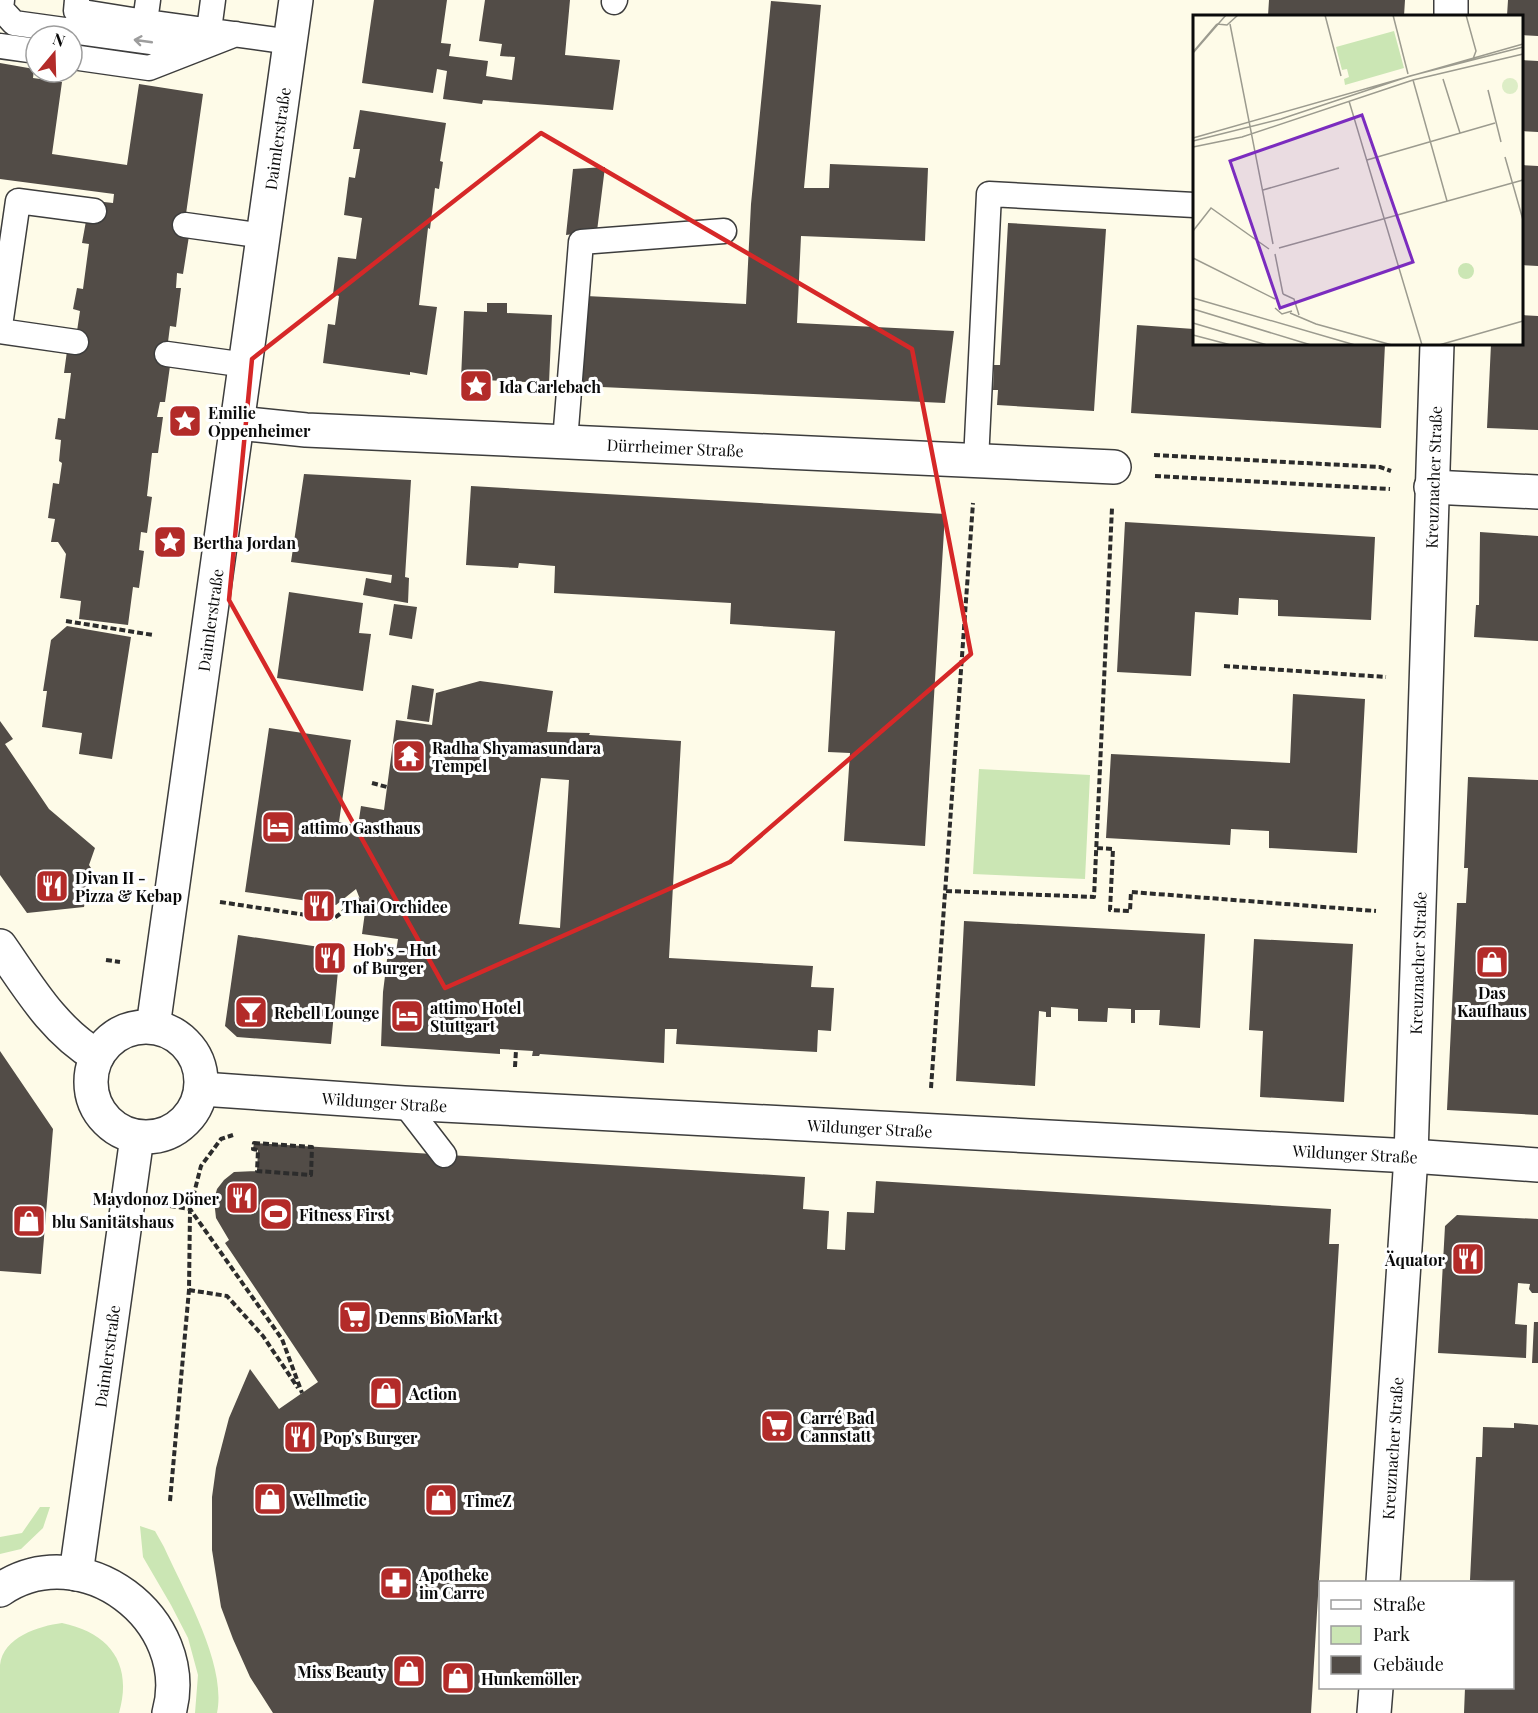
<svg xmlns="http://www.w3.org/2000/svg" width="1538" height="1713" viewBox="0 0 1538 1713" font-family="'Playfair Display',serif">
<rect width="100%" height="100%" fill="#fefbe8"/>
<path fill="#cbe6b4" d="M979,769L1090,775L1085,879L973,874Z
M40,1507H50L43,1528L21,1549L0,1554V1537L22,1533Z
M140,1526L155,1531L164,1547C184,1592 227,1664 217,1713H195L198,1675L188,1638L171,1605L143,1557Z
M62,1623C110,1633 133,1664 119,1713H0C0,1697 0,1681 0,1665C3,1637 39,1626 62,1623Z"/>
<path fill="#524c47" fill-rule="evenodd" d="M374,0H447L441,43L451,44L449,56L488,61L486,76L512,80L515,57L500,56L502,44L479,41L485,0H570L565,55L620,60L613,110L483,100L482,104L443,99L447,71L437,69L433,93L362,83Z
M1269,0H1405L1404,16H1268Z
M1508,0H1538V36L1522,35V16H1507Z
M771,1L821,5L804,188H829L830,164L928,168L925,241L801,236L797,323L954,331L945,403L580,386L586,296L746,304L751,204Z
M1522,60L1538,61V132L1522,131Z
M0,63L34,69L33,78L62,82L52,154L127,165L139,84L203,94L183,235L189,236L183,274L177,273L176,288H181L176,327L170,326L165,366H170L165,402H160L157,417H163L158,453H152L147,496L152,497L147,533L141,532L139,550L144,551L139,588L133,587L128,625L79,619L81,601L60,598L66,554L58,542H51L55,519L48,518L53,483L59,484L62,463L59,461L61,440L55,439L58,418L65,419L71,373H64L67,351H74L80,311L73,309L77,288L83,289L89,244L82,243L86,221L95,201L113,203L114,194L0,179Z
M360,110L446,123L440,161L443,162L439,189L435,188L430,229L428,228L419,305L437,307L427,375L410,372V375L323,363L328,324L335,325L339,296L333,294L338,257L356,259L362,218L344,215L349,177L355,178L360,149H353Z
M1522,165L1538,166V266L1522,265Z
M605,167L597,231L566,235L573,169Z
M1008,223L1106,229L1094,411L997,405L998,390H993L994,365H1000Z
M487,303H507V313L552,315L549,383L461,379L464,311L487,312Z
M1522,315L1538,316V430L1487,428L1491,344H1522Z
M1137,325L1194,329V344H1385L1381,428L1131,413Z
M304,474L411,480L405,577L409,578L408,603L363,595L366,578L391,583L392,575L291,562Z
M471,486L945,514L925,846L844,841L850,753L828,752L835,631L730,624L731,603L554,593L555,566L519,563L518,568L466,565Z
M1125,522L1375,537L1371,620L1278,616V600L1239,598L1238,615L1195,612L1191,676L1117,672Z
M1480,532L1538,536V641L1474,637L1476,605H1479Z
M289,592L363,603L359,633L371,634L363,691L277,678Z
M394,604L417,607L412,639L389,635Z
M67,626L131,637L112,759L79,754L82,733L42,727L47,691H43L51,640Z
M480,681L553,691L547,732L590,733L589,735L681,741L669,958L813,966L811,987L834,988L831,1031L818,1030L817,1052L676,1044L677,1029H665L664,1063L540,1054L539,1056H532L533,1051L500,1049V1054L381,1046L383,992L388,952H396L398,939L362,934L365,912L356,889L336,905L245,892L269,728L351,740L339,822L358,826L361,806L384,810L396,720L432,725L436,693ZM541,778L569,780L560,928L519,924Z
M412,685L434,689L429,722L407,719Z
M1293,694L1365,699L1357,853L1269,848V831L1231,829L1230,845L1106,838L1111,754L1290,763Z
M0,721L13,739L5,744L49,809L95,848L89,865L91,868L84,907L27,913L0,875Z
M1468,777L1538,780V1115L1447,1110L1457,903H1466L1468,868H1464Z
M964,921L1205,934L1200,1028L1159,1025L1160,1010H1135V1023H1131V1009L1108,1008L1107,1022L1078,1021V1009L1051,1007V1017H1046V1012L1039,1011L1035,1086L956,1081Z
M238,935L340,950L331,1044L237,1037L225,1026Z
M1254,939L1353,944L1344,1102L1260,1097L1263,1031L1249,1030Z
M0,1051L53,1129L41,1274L0,1271Z
M254,1143L805,1177L803,1209L829,1211L827,1249L845,1250L847,1212L874,1213L876,1181L1331,1209L1329,1244H1339L1311,1713H273L250,1677L233,1639L221,1607L212,1550V1497L216,1468L229,1418L250,1369L279,1409L318,1382L225,1243L229,1240L216,1218L214,1200L217,1189L224,1180L234,1172L257,1171L258,1150L253,1149Z
M1457,1215L1538,1219V1293H1532L1529,1289L1530,1284L1518,1283L1515,1324L1527,1325L1526,1358L1438,1353L1445,1226Z
M1534,1322H1538V1363H1532Z
M1514,1423L1538,1425V1713H1464L1465,1688H1512V1582H1487V1581L1470,1580L1476,1457H1482L1483,1427L1514,1428Z"/>
<g fill="none" stroke-linecap="round" stroke-linejoin="round">
<defs>
<path id="service" d="M2,0L1,9L14,23L180,46L209,30L213,0
M77,0L76,11L145,22L148,0
M614,2L615,0
M145,22L291,42
M0,46L36,51
M72,57L149,68L236,34
M185,225L264,236
M0,326L18,201L94,211
M0,331L76,342
M167,354L246,365
M565,441L581,242L724,231
M976,461L989,194L1194,205
M404,1103L444,1155"/>
<g id="minor">
<path d="M1451,16V0"/>
<path id="s1" d="M238,423L306,430L1114,467"/>
<path d="M1431,487L1538,492"/>
<path d="M0,946C28,986 53,1030 97,1056"/>
<path id="s2" d="M202,1089L404,1103L1411,1156L1538,1165"/>
<path id="s3" d="M1383,1582L1411,1156L1437,344"/>
<path d="M1374,1713L1376,1688"/>
</g>
<g id="tertiary">
<circle cx="146" cy="1082" r="55"/>
<path id="s4" d="M153,1027L296,0"/>
<path id="s5" d="M76,1574L137,1137"/>
<path d="M0,1590C82,1534 195,1619 169,1713"/>
</g>
</defs>
<use href="#service" stroke="#3d3d3d" stroke-width="27"/>
<use href="#minor" stroke="#3d3d3d" stroke-width="36"/>
<use href="#tertiary" stroke="#3d3d3d" stroke-width="36"/>
<path stroke="#2c2c2c" stroke-width="4" stroke-dasharray="6 3" stroke-linecap="butt" d="M1154,455L1380,467L1391,471
M1155,476L1390,489
M66,621L153,635
M1224,666L1386,677
M372,783L387,787
M1097,848L1113,849L1110,910L1130,911L1131,892L1376,911
M946,891L1094,897L1112,508
M220,902L333,919L360,899
M106,960L120,962
M515,1067L516,1050
M931,1088L973,503
M254,1143L312,1147L311,1175L257,1171L258,1150L253,1149Z
M170,1206L190,1209L282,1339L302,1393
M189,1290L227,1296L263,1336L298,1388
M170,1501L189,1290L190,1209L201,1166L221,1139L233,1135"/>
<use href="#service" stroke="#fff" stroke-width="24"/>
<use href="#minor" stroke="#fff" stroke-width="33"/>
<use href="#tertiary" stroke="#fff" stroke-width="33"/>
</g>
<defs><path id="oneway-shaft" d="M-6 0H5M1.5-3L5.5 0L1.5 3" fill="none" stroke-width="1.6" stroke-linecap="round" stroke-linejoin="round" transform="scale(1.5)"/></defs>
<use stroke="#9d9d9d" href="#oneway-shaft" transform="translate(143 41) rotate(-172)"/>
<path fill="none" stroke="#d62828" stroke-width="4.5" stroke-linejoin="round" d="M541,133L912,349L971,654L730,862L445,988L229,600L252,359Z"/>
<defs>
<symbol id="sight-square" viewBox="-11 -11 22 22"><rect x="-9" y="-9" width="18" height="18" rx="4" fill="#b32b29" stroke="#fff"/><path d="M0-6L1.8-2.2L6-1.7L2.9 1.2L3.7 5.4L0 3.3L-3.7 5.4L-2.9 1.2L-6-1.7L-1.8-2.2Z" fill="#fff"/></symbol>
<symbol id="temple-square" viewBox="-11 -11 22 22"><rect x="-9" y="-9" width="18" height="18" rx="4" fill="#b32b29" stroke="#fff"/><path d="M0-6L5-2H3V0L6.5 2.5H4V6H1.5V3h-3V6H-4V2.5H-6.5L-3 0V-2H-5Z" fill="#fff"/></symbol>
<symbol id="hotel-square" viewBox="-11 -11 22 22"><rect x="-9" y="-9" width="18" height="18" rx="4" fill="#b32b29" stroke="#fff"/><path d="M-6-4.5h1.5V1H6V5H4.5V3h-9V5H-6ZM-4 0a1.8 1.8 0 1 1 3.6 0ZM.5 0V-2.5h3Q6-2.5 6 0Z" fill="#fff"/></symbol>
<symbol id="restaurant-square" viewBox="-11 -11 22 22"><rect x="-9" y="-9" width="18" height="18" rx="4" fill="#b32b29" stroke="#fff"/><path d="M-5-6h1v4h1v-4h1v4h1v-4h1v5L-1.5 .5V6h-2V.5L-5-1ZM5-6V6H3V1.5H1.5Q1.5-4 5-6Z" fill="#fff"/></symbol>
<symbol id="shop-square" viewBox="-11 -11 22 22"><rect x="-9" y="-9" width="18" height="18" rx="4" fill="#b32b29" stroke="#fff"/><path d="M-5-2.5h2.3a2.7 3.5 0 0 1 5.4 0H5L5.5 6h-11ZM-1.5-2.5h3a1.5 2.3 0 0 0-3 0Z" fill="#fff"/></symbol>
<symbol id="bar-square" viewBox="-11 -11 22 22"><rect x="-9" y="-9" width="18" height="18" rx="4" fill="#b32b29" stroke="#fff"/><path d="M-6-5H6L.8 .8V4.5H3.5V6h-7V4.5H-.8V.8Z" fill="#fff"/></symbol>
<symbol id="stadium-square" viewBox="-11 -11 22 22"><rect x="-9" y="-9" width="18" height="18" rx="4" fill="#b32b29" stroke="#fff"/><path d="M0-5a6.5 5 0 1 0 0 10a6.5 5 0 1 0 0-10ZM-3.5-1.8h7v3.6h-7Z" fill="#fff"/></symbol>
<symbol id="supermarket-square" viewBox="-11 -11 22 22"><rect x="-9" y="-9" width="18" height="18" rx="4" fill="#b32b29" stroke="#fff"/><path d="M-6-5.5h2.5l.6 2H6L4.5 2H-2.5L-4.4-4H-6ZM-1.5 3.2a1.3 1.3 0 1 0 .1 0ZM3 3.2a1.3 1.3 0 1 0 .1 0Z" fill="#fff"/></symbol>
<symbol id="pharmacy-square" viewBox="-11 -11 22 22"><rect x="-9" y="-9" width="18" height="18" rx="4" fill="#b32b29" stroke="#fff"/><path d="M-2-6h4v4h4v4h-4v4h-4v-4h-4v-4h4Z" fill="#fff"/></symbol>
</defs>
<g fill-rule="evenodd">
<use href="#sight-square" x="457" y="367" width="38" height="38"/>
<use href="#sight-square" x="166" y="402" width="38" height="38"/>
<use href="#sight-square" x="151" y="523" width="38" height="38"/>
<use href="#temple-square" x="390" y="737" width="38" height="38"/>
<use href="#hotel-square" x="259" y="808" width="38" height="38"/>
<use href="#restaurant-square" x="33" y="867" width="38" height="38"/>
<use href="#restaurant-square" x="300" y="887" width="38" height="38"/>
<use href="#restaurant-square" x="311" y="939" width="38" height="38"/>
<use href="#shop-square" x="1473" y="943" width="38" height="38"/>
<use href="#bar-square" x="232" y="993" width="38" height="38"/>
<use href="#hotel-square" x="388" y="997" width="38" height="38"/>
<use href="#restaurant-square" x="223" y="1179" width="38" height="38"/>
<use href="#stadium-square" x="257" y="1195" width="38" height="38"/>
<use href="#shop-square" x="10" y="1202" width="38" height="38"/>
<use href="#restaurant-square" x="1449" y="1240" width="38" height="38"/>
<use href="#supermarket-square" x="336" y="1298" width="38" height="38"/>
<use href="#shop-square" x="367" y="1374" width="38" height="38"/>
<use href="#supermarket-square" x="758" y="1407" width="38" height="38"/>
<use href="#restaurant-square" x="281" y="1418" width="38" height="38"/>
<use href="#shop-square" x="251" y="1480" width="38" height="38"/>
<use href="#shop-square" x="422" y="1481" width="38" height="38"/>
<use href="#pharmacy-square" x="377" y="1564" width="38" height="38"/>
<use href="#shop-square" x="390" y="1652" width="38" height="38"/>
<use href="#shop-square" x="439" y="1659" width="38" height="38"/>
</g>
<g text-anchor="middle" dominant-baseline="central" stroke-width="6" stroke-linejoin="round" paint-order="stroke">
<g font-size="16" fill="#0a0a0a" stroke="#fff">
<text stroke="none"><textPath href="#s4" startOffset="897">Daimlerstraße</textPath></text>
<text stroke="none"><textPath href="#s1" startOffset="438">Dürrheimer Straße</textPath></text>
<text stroke="none"><textPath href="#s3" startOffset="1106">Kreuznacher Straße</textPath></text>
<text stroke="none"><textPath href="#s4" startOffset="411">Daimlerstraße</textPath></text>
<text stroke="none"><textPath href="#s3" startOffset="620">Kreuznacher Straße</textPath></text>
<text stroke="none"><textPath href="#s2" startOffset="183">Wildunger Straße</textPath></text>
<text stroke="none"><textPath href="#s2" startOffset="669">Wildunger Straße</textPath></text>
<text stroke="none"><textPath href="#s2" startOffset="1155">Wildunger Straße</textPath></text>
<text stroke="none"><textPath href="#s5" startOffset="220">Daimlerstraße</textPath></text>
<text stroke="none"><textPath href="#s3" startOffset="134">Kreuznacher Straße</textPath></text>
</g>
<g font-size="16" font-weight="bold" fill="#0a0a0a" stroke="#fff" text-anchor="start">
<text x="499" y="386">Ida Carlebach</text>
<text x="208" y="412">Emilie<tspan x="208" dy="18">Oppenheimer</tspan></text>
<text x="193" y="542">Bertha Jordan</text>
<text x="432" y="747">Radha Shyamasundara<tspan x="432" dy="18">Tempel</tspan></text>
<text x="301" y="827">attimo Gasthaus</text>
<text x="75" y="877">Divan II -<tspan x="75" dy="18">Pizza &amp; Kebap</tspan></text>
<text x="342" y="906">Thai Orchidee</text>
<text x="353" y="949">Hob's - Hut<tspan x="353" dy="18">of Burger</tspan></text>
<text x="1492" y="992" text-anchor="middle">Das<tspan x="1492" dy="18">Kaufhaus</tspan></text>
<text x="430" y="1007">attimo Hotel<tspan x="430" dy="18">Stuttgart</tspan></text>
<text x="274" y="1012">Rebell Lounge</text>
<text x="219" y="1198" text-anchor="end">Maydonoz Döner</text>
<text x="299" y="1214">Fitness First</text>
<text x="52" y="1221">blu Sanitätshaus</text>
<text x="1445" y="1259" text-anchor="end">Äquator</text>
<text x="378" y="1317">Denns BioMarkt</text>
<text x="409" y="1393">Action</text>
<text x="800" y="1417">Carré Bad<tspan x="800" dy="18">Cannstatt</tspan></text>
<text x="323" y="1437">Pop's Burger</text>
<text x="293" y="1499">Wellmetic</text>
<text x="464" y="1500">TimeZ</text>
<text x="419" y="1574">Apotheke<tspan x="419" dy="18">im Carre</tspan></text>
<text x="386" y="1671" text-anchor="end">Miss Beauty</text>
<text x="481" y="1678">Hunkemöller</text>
</g>
</g>
<g transform="translate(1193 15)">
<rect width="330" height="330" fill="#fefbe8"/>
<path d="M201,16L211,53L152,70L151,64L156,62L154,54L149,55L143,32ZM265 256a8 8 0 1 1 16 0a8 8 0 1 1-16 0Z" fill="#cbe6b4"/>
<path d="M309 71a8 8 0 1 1 16 0a8 8 0 1 1-16 0Z" fill="#ddedc6"/>
<path fill="none" stroke="#9c9b8f" stroke-width="1.5" d="M132,0L148,61M200,0L215,59M273,0L283,36L280,44M24,9L34,10L45,0M37,9L80,229M0,37L24,9M0,38L33,0M250,64L267,118M220,65L254,186M295,75L308,127M156,86L229,330M0,123L330,29M0,126L88,104L217,61L330,32M0,132L49,122L220,65L330,39M312,142L330,205M174,145L302,108M70,175L146,153M0,216L18,193L76,234M86,233L330,165M82,239L90,279M0,243L82,284M90,279L101,284L106,300M0,283L162,330M82,293L89,299L99,296M0,294L118,330M97,298L123,309L199,330M0,308L74,330M0,320L38,330M246,330L330,306"/>
<path fill="#7b2cbf" fill-opacity="0.15" stroke="#7b2cbf" stroke-width="3" d="M169,100L220,247L87,293L37,146Z"/>
<rect width="330" height="330" fill="none" stroke="#0a0a0a" stroke-width="3"/>
</g>
<rect x="1319" y="1581" width="195" height="108" fill="#ffffff" stroke="#9d9d9d" stroke-width="1.5"/>
<rect x="1331" y="1600" width="30" height="9" fill="#ffffff" stroke="#9d9d9d" stroke-width="1.5"/>
<text x="1373" y="1611" font-size="18" fill="#0a0a0a">Straße</text>
<rect x="1331" y="1626" width="30" height="18" fill="#cbe6b4" stroke="#9d9d9d" stroke-width="1.5"/>
<text x="1373" y="1641" font-size="18" fill="#0a0a0a">Park</text>
<rect x="1331" y="1656" width="30" height="18" fill="#524c47" stroke="#9d9d9d" stroke-width="1.5"/>
<text x="1373" y="1671" font-size="18" fill="#0a0a0a">Gebäude</text>
<g transform="translate(54 54) rotate(19)"><circle r="28" fill="#ffffff" stroke="#9d9d9d" stroke-width="1.5"/>
<path d="M0-4.5L10 22L0 15L-10 22Z" fill="#b32b29"/>
<text y="-9" font-size="16" font-weight="bold" text-anchor="middle" fill="#0a0a0a">N</text>
</g>
</svg>
